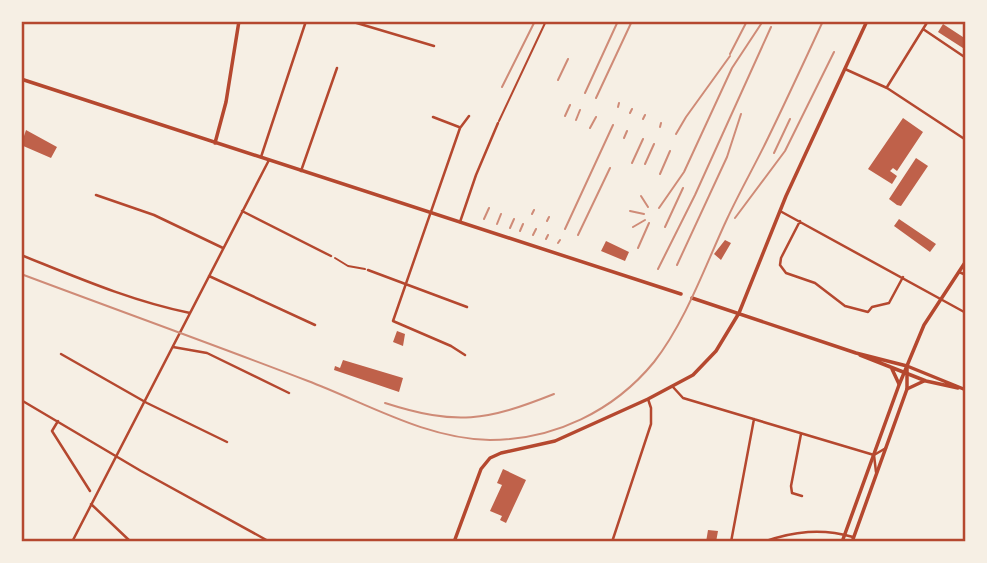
<svg xmlns="http://www.w3.org/2000/svg" width="987" height="563" viewBox="0 0 987 563" font-family="'PT Sans',sans-serif">
<rect width="100%" height="100%" fill="#f6efe4"/>
<path fill="#bf614a" d="M943,24L966,39V50L938,32Z
M903,118L923,132L897,171L893,168L890,171L897,176L892,184L868,169Z
M26,130L57,147L51,158L21,145Z
M916,158L928,166L901,206L897,205L889,199Z
M899,219L936,244L930,252L894,226Z
M725,240L731,243L721,260L714,254Z
M606,241L629,252L625,261L601,251Z
M397,331L405,334L403,346L393,342Z
M343,360L403,378L399,392L334,370L335,366L340,368Z
M503,469L526,480L506,523L500,520L502,516L490,511L502,485L497,483Z
M708,530L718,531L716,542H706Z"/>
<g fill="none" stroke-linecap="round" stroke-linejoin="round">
<path stroke="#b5482f" stroke-width="2" d="M335,258L348,266L365,269"/>
<path stroke="#b5482f" stroke-width="2" d="M499,121L546,21"/>
<path stroke="#b5482f" stroke-width="2.5" d="M350,21L434,46
M923,29L966,58
M845,69L887,88L966,140
M887,87L928,21
M433,117L459,127
M261,157L306,21
M301,171L337,68
M96,195L154,215L223,248
M242,211L331,256
M780,211L966,313
M800,221L781,258L780,265L786,273L815,283L845,306L868,312L872,307L889,303L903,277
M460,222L476,175L498,123
M21,255C76,277 131,301 190,313
M368,270L467,307
M959,272L966,275
M209,276L315,325
M173,347L207,353L289,393
M61,354L147,403L227,442
M465,355L451,346L393,321L460,128L469,116
M673,387L683,398L874,455
M21,400L141,471L270,542
M58,421L52,431L90,491
M801,434L791,486L792,493L802,496
M874,455L876,472
M874,455L886,448
M91,504L131,542
M72,542L269,160
M612,542L651,424V408L648,399
M731,542L754,419
M763,542C794,531 822,528 853,537"/>
<path stroke="#b5482f" stroke-width="3.5" d="M21,79L681,294
M215,143L226,102L239,21
M692,298L856,353L907,366L966,390
M860,355L926,381L958,388
M892,369L899,384
M907,389L924,381
M454,542L481,469L490,458L501,453L555,441L648,399L693,375L716,351L739,313L786,196L867,21"/>
<path stroke="#b5482f" stroke-width="3.5" d="M842,542L899,385L924,325L966,261
M852,542L907,389V368"/>
<path stroke="#cf8b77" stroke-width="2" d="M730,54L747,21
M558,80L568,59
M502,87L535,21
M585,93L618,21
M596,98L632,21
M618,107L619,103
M630,113L632,109
M565,116L570,105
M643,119L645,115
M576,120L580,110
M660,127L661,123
M590,128L596,117
M676,134L686,117L730,56
M624,138L627,131
M774,153L790,119
M632,163L643,139
M645,164L654,144
M660,174L670,151
M641,196L648,207
M659,208L684,172L732,68L763,21
M630,211L644,214
M532,214L534,210
M735,218L785,151L834,52
M484,219L489,208
M547,221L549,217
M497,224L501,214
M633,227L645,220
M665,227L683,188
M510,228L514,219
M565,229L613,125
M520,231L523,224
M533,235L536,229
M578,235L610,168
M546,239L548,235
M558,243L560,240
M638,248L649,223
M677,265L727,157L741,114
M658,269L695,195L771,27
M21,274C117,310 212,344 308,381C366,403 426,439 490,440C554,440 614,411 654,362C686,321 705,266 727,219C740,191 755,165 768,138C787,99 805,60 823,21
M385,403C457,426 486,421 554,394"/>
</g>
<rect width="987" height="563" fill="none" stroke="#f6efe4" stroke-width="46"/>
<rect x="23" y="23" width="941" height="517" fill="none" stroke="#b5482f" stroke-width="2.5"/>
</svg>
